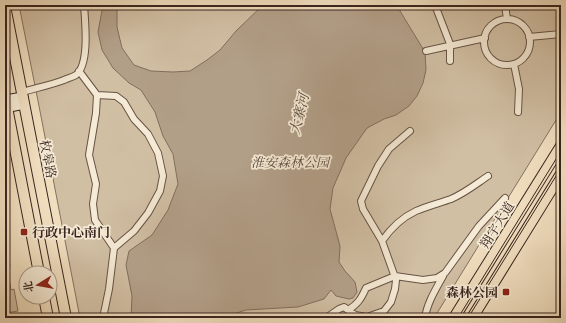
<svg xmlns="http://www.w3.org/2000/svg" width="566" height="323" viewBox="0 0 566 323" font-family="'Gentium Book Plus','Noto Serif SC',serif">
<rect width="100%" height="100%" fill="#f0debf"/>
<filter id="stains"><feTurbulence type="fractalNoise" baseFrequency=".005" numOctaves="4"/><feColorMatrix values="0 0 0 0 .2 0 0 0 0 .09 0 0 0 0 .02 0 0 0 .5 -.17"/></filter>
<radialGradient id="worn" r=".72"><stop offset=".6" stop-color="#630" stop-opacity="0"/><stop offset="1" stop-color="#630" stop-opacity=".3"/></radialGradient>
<path fill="#d1bfa4" stroke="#857261" d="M19,5H561V112L434,318H80L39,106Z
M5,243H6L10,266L7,267L11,290L14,289L18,311L5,313Z"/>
<path fill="#b29f88" stroke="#826e5e" d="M103,5H117V27L122,48L134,65L151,71L173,72L190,71L207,60L220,50L236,31L263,5H399L400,11L425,52L426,70L423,83L417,96L409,106L396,115L384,119L367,128L346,158L333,188L330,209L340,246L339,262L345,271L355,282L357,292L353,298L349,299L336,296L331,290L324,299L298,307L246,310L221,318H131L132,296L126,265L129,251L152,235L168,210L178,184L173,154L163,136L155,112L141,90L129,83L113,68L102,50L98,32Z"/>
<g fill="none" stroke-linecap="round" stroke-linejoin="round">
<defs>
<path id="street" d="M435,5L450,44V61
M505,5L507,19
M484 42a23 23 0 1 1 46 0a23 23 0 1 1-46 0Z
M529,37L561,34
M426,51L485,38
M514,64L519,89L518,112
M79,71L97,95L96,113L89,155L96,184L93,204L95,220L114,248L109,289L103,318
M22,92C36,88 51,85 64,80C68,78 73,77 76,75C90,64 85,21 84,5
M97,95L116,96L124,102L134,119L148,134L158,153L163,176L160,191L148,213L134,231L114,248
M382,241L363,209L361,201L378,166L389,149L410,131
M348,310C358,304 361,299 366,288L395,276L423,280L437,278L445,273L479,226L505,198
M326,318L339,309L344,307L355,315L367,317L384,311L391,302L395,289L396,280L382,241C391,228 401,218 416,211C427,206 440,203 451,199C465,193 476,184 488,176
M425,318C427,303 436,289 443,276"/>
<path id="secondary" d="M5,100L23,97
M5,108L24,104"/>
<path id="primary" d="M5,6L66,318
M5,97L39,273
M44,297L48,318
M454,318L561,146
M472,318L561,174"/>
</defs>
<use href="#street" stroke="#675346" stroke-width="8"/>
<use href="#secondary" stroke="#39251e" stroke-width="11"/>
<use href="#primary" stroke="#39251e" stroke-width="12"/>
<use href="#street" stroke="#f5ead5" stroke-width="6"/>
<use href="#secondary" stroke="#f5ead5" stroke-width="9"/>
<use href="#primary" stroke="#f0debf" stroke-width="10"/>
<path stroke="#39251e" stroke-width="1" d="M458,318L561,151
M468,318L561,168"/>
</g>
<g fill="#8f2418" stroke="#f5ead5" stroke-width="1.5">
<rect x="20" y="228" width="8" height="8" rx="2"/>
<rect x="502" y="288" width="8" height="8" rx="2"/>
</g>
<g text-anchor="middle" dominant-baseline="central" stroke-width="3.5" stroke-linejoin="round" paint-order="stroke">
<g font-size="13" fill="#39251e" stroke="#f5ead5">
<text transform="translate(48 159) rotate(79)">枚皋路</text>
<text transform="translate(497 225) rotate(-58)">翔宇大道</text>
</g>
<g font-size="13" font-style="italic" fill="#5f4c40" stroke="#f5ead5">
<text x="290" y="162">淮安森林公园</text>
</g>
<g font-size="13" font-weight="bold" fill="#39251e" stroke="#f5ead5" text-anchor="start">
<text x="32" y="232">行政中心南门</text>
<text x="498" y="292" text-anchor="end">森林公园</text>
</g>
<g font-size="14" font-style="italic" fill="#5d4a3e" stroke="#f5ead5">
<text transform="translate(299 114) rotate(-76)">大寨河</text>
</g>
</g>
<rect width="566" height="323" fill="none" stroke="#f0debf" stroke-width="20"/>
<rect x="6" y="6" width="554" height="311" fill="none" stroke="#39251e" stroke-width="2"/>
<rect x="10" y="10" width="546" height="303" fill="none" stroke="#39251e"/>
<g transform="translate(38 285) rotate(259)"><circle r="19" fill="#f5ead5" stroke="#aa9b8c"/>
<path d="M0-3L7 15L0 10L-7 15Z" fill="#8f2418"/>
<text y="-6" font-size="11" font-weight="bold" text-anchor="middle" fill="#39251e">北</text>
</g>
<rect width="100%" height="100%" filter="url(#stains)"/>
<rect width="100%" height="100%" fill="url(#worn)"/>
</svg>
